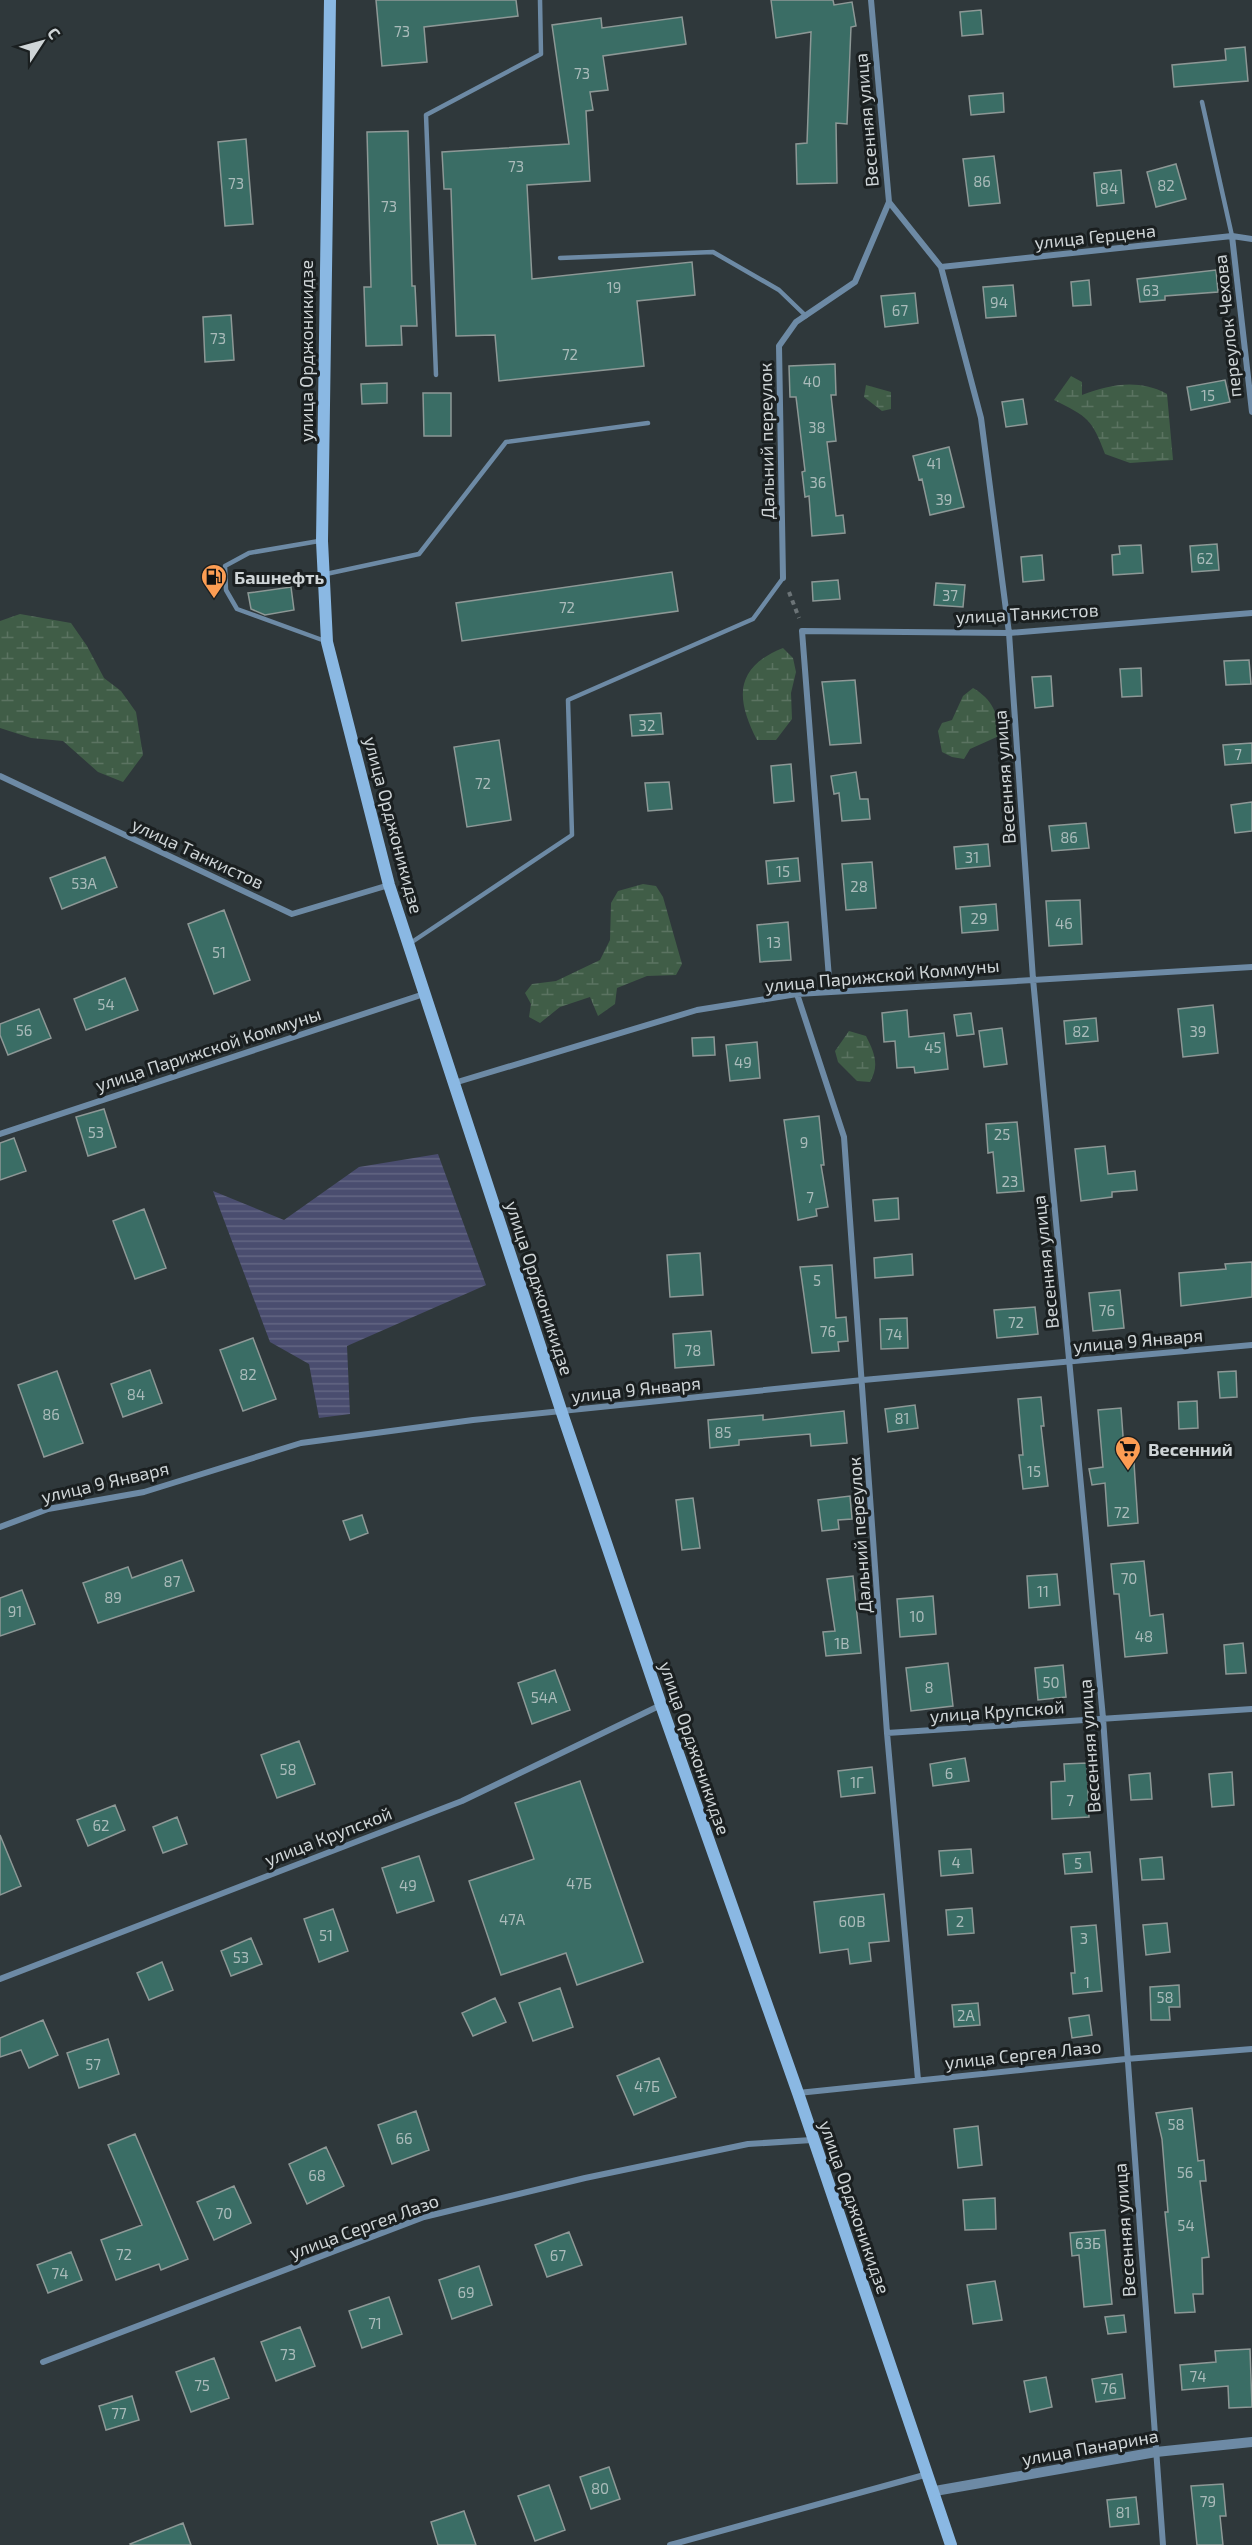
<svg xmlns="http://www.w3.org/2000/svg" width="1252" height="2545" viewBox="0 0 1252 2545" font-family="'Exo 2',sans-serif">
<defs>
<pattern id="wetland-marsh" width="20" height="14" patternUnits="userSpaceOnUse" patternTransform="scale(1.5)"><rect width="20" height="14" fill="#405d47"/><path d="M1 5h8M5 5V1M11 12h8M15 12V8" fill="none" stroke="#5b7361"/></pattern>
<pattern id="water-rules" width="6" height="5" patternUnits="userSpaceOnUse" patternTransform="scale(1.5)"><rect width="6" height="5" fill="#4a4d6f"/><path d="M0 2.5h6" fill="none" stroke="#636683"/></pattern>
</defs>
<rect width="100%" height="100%" fill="#2f383b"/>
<path fill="url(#wetland-marsh)" d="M1071,376L1082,382V395C1111,384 1139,379 1167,394L1173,460L1130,463L1105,454C1092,419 1088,417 1054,400Z
M866,385L891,392V409L882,411L864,397Z
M20,614L71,623L87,646L104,678L121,691L136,712L143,755L123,782L98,772L63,741L31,738L0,728V621Z
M783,648L793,658L796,672L791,693L792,719L776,740H757C735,698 735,667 783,648Z
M973,688C992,699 999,714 999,736L970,749L964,759L952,757L942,752L938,731L942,723L952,720L963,696Z
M643,884L656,886L663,897L682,964L676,975L647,976L617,988L615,1004L598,1016L590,997L560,1007L540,1023L529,1017L531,1004L525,993L532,984L556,981L600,960L610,940L611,903L618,891Z
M849,1031L866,1036C874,1052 880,1065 870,1082L857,1081L838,1062L835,1051Z"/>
<path fill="url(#water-rules)" d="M438,1154L486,1285L347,1346L350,1414L319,1418L309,1364L270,1342L213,1191L284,1220L359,1167Z"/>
<path fill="#3a6d65" stroke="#8d9896" stroke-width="1.5" d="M376,0H516L518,16L424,27L427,62L382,66Z
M771,0H833L834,5L852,2L856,26L851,27L847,124L836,123L837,183L797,184L796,144L807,143L811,32L776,38Z
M981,10L983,34L962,36L960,12Z
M682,17L686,44L603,56L608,90L590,92L593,110L586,111L590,181L527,185L532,279L692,262L695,295L637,301L644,366L499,381L495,335L456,336L451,189H444L442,152L569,144L552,25L601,18L602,28Z
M1245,47L1248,81L1174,87L1172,65L1226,60L1225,49Z
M1003,93L1004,112L971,115L969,96Z
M408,131L412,286H415L417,326H401L402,345L366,346L364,287H371L367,132Z
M246,139L253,224L225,226L218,142Z
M994,156L1000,203L969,206L963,159Z
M1176,164L1186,199L1156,207L1147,172Z
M1121,170L1124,203L1097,206L1094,173Z
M1216,270L1218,292L1165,296V300L1140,302L1137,279Z
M1089,280L1091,305L1073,306L1071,282Z
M1013,285L1016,316L986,318L983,287Z
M915,293L918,323L885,327L881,296Z
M231,315L234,360L205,362L203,317Z
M835,364L836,395H831L836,441L827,442L836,516L843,515L845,533L812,536L809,496L805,497L802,472L805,471L796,397H790L789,366Z
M1225,380L1230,402L1191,410L1187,387Z
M387,383V403L362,404L361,384Z
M423,393H451V436H424Z
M1023,399L1027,424L1006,427L1002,402Z
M949,447L964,507L930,515L922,479L919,480L913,456Z
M1217,544L1219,570L1192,572L1190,546Z
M1141,545L1143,573L1113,575L1112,555L1120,554L1119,546Z
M1042,555L1044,580L1023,582L1021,557Z
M672,572L678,611L462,641L456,603Z
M838,580L840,599L813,601L812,582Z
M936,583L965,585L963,607L934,605Z
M291,587L294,610L265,615L251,609L248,593Z
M1249,660L1251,684L1226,685L1224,661Z
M1141,668L1142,696L1122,697L1120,669Z
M1051,676L1053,706L1035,708L1032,677Z
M855,680L861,743L830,745L822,682Z
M661,713L663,734L632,736L630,715Z
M499,740L511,820L467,827L454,747Z
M1252,743V763L1225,765L1223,745Z
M791,764L794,801L774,803L771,766Z
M856,772L860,799H868L870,819L842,821L839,793L834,794L831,776Z
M669,782L672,809L648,811L645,783Z
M1252,802V831L1235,833L1231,805Z
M1086,823L1089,848L1052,851L1049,826Z
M988,844L990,866L956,869L954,847Z
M105,857L117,887L62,909L50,878Z
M798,858L800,881L768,884L766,861Z
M872,862L876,908L846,910L842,864Z
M1080,900L1082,944L1049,946L1046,901Z
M996,904L998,930L962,933L960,907Z
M224,910L250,980L214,994L188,924Z
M788,922L791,960L760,962L757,925Z
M125,978L138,1010L86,1030L74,999Z
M1213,1005L1218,1053L1183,1057L1178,1009Z
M39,1009L51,1038L8,1055L0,1035V1024Z
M907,1010L909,1037L944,1033L948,1069L915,1073L914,1067L897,1068L895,1041L884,1042L882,1013Z
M971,1013L974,1034L957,1036L954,1015Z
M1096,1018L1098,1041L1066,1044L1064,1021Z
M1002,1028L1007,1064L984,1067L979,1031Z
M714,1037L715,1055L693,1056L692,1038Z
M757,1042L760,1078L730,1081L726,1045Z
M104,1109L116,1147L88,1156L76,1117Z
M819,1116L824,1165H821L828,1207L816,1209L817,1216L798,1220L784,1120Z
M1017,1122L1024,1191L997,1193L993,1152L988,1153L986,1124Z
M14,1138L26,1171L0,1180V1143Z
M1105,1146L1108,1174L1135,1171L1137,1190L1112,1192V1197L1081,1201L1075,1149Z
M898,1198L899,1219L875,1221L873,1200Z
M144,1209L166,1268L135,1279L113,1221Z
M700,1253L703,1295L670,1297L667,1255Z
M912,1254L913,1275L875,1278L874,1258Z
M1252,1262V1297L1181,1306L1179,1273L1226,1269L1225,1264Z
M832,1265L836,1318L846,1317L848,1341L838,1342L839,1351L812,1353L800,1267Z
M1120,1290L1124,1328L1093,1331L1089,1293Z
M1035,1307L1038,1334L997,1338L994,1310Z
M907,1318L908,1348L881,1349L880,1319Z
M711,1331L714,1365L675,1368L673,1334Z
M253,1338L276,1399L243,1411L220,1350Z
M150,1370L162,1403L123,1417L111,1384Z
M57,1371L83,1443L44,1457L18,1385Z
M1236,1371L1237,1397L1220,1398L1218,1372Z
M1041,1397L1044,1426H1041L1048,1486L1023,1489L1019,1455H1023L1018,1399Z
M1197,1401L1198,1428L1179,1429L1178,1402Z
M915,1405L918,1428L888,1432L885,1409Z
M1121,1408L1125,1464L1134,1463L1138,1523L1108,1526L1105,1483L1092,1485L1089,1469L1103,1467L1098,1410Z
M844,1411L847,1443L811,1446L810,1434L739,1440V1445L710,1448L708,1420L763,1415V1420Z
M850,1496L852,1519L838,1520L839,1529L822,1531L818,1500Z
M693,1498L700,1548L682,1550L676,1500Z
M362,1515L368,1533L350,1540L343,1521Z
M182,1560L194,1591L98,1623L83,1583L128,1567L132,1578Z
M1144,1561L1150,1616L1163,1614L1167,1653L1125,1657L1119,1594H1114L1111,1564Z
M1057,1574L1060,1605L1029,1608L1027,1576Z
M853,1576L861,1653L826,1656L823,1632L835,1631L827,1579Z
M22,1590L35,1624L0,1636V1598Z
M933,1596L936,1634L900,1637L897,1599Z
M1243,1643L1246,1673L1226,1674L1224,1645Z
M948,1663L953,1706L911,1711L906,1668Z
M1063,1665L1066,1697L1038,1700L1035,1668Z
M555,1670L570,1710L532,1724L518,1683Z
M299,1741L315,1784L277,1798L261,1755Z
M965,1758L969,1781L933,1786L930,1764Z
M1087,1763L1089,1817L1052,1819L1051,1782L1065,1781L1064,1764Z
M872,1767L875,1793L841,1797L838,1771Z
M1232,1772L1234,1805L1212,1807L1209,1774Z
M1150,1773L1152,1799L1131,1800L1129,1775Z
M580,1781L643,1962L577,1985L566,1953L501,1975L469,1881L534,1859L515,1803Z
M115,1805L125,1830L88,1846L77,1820Z
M177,1817L187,1844L163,1853L153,1827Z
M0,1835L21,1886L0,1895Z
M971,1849L973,1873L941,1876L939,1851Z
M1090,1852L1092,1872L1065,1874L1063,1854Z
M419,1856L434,1901L397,1913L382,1868Z
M1162,1857L1164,1879L1142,1880L1140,1859Z
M884,1894L889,1941L869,1943L871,1961L850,1964L848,1949L820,1953L814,1902Z
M972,1908L974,1933L948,1935L946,1910Z
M333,1909L348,1951L319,1962L304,1919Z
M1167,1923L1170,1952L1146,1955L1143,1925Z
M1096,1925L1102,1991L1073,1994L1071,1973H1075L1071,1927Z
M251,1938L262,1964L231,1976L221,1951Z
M162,1962L173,1990L149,2000L137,1973Z
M1179,1985L1180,2007H1169L1170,2020H1151L1150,1987Z
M560,1988L573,2027L533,2041L519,2003Z
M495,1998L506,2022L473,2036L462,2013Z
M978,2003L980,2025L954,2027L952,2005Z
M1089,2015L1092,2035L1072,2038L1069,2018Z
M43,2020L58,2055L29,2068L21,2050L0,2057V2038Z
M108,2039L119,2074L79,2088L67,2053Z
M659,2058L676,2097L634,2115L617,2076Z
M1192,2108L1198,2161L1204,2160L1206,2181H1200L1209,2257L1202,2258L1203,2294H1193L1195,2312L1175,2313L1165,2212H1168L1162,2139L1156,2113Z
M416,2111L429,2150L392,2164L378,2125Z
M978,2126L982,2165L958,2168L954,2129Z
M135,2134L188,2259L161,2270L159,2264L116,2280L101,2240L142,2225L108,2145Z
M326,2147L344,2186L307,2204L289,2164Z
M234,2186L251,2223L214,2240L197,2202Z
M995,2198L996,2229L965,2230L963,2200Z
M1105,2230L1112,2304L1084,2307L1079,2255L1072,2256L1070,2233Z
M569,2232L582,2265L547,2277L535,2245Z
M71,2252L82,2280L48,2293L37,2265Z
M479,2266L492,2305L452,2319L439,2280Z
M995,2281L1002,2320L973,2324L967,2285Z
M389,2297L402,2334L362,2348L349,2311Z
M1124,2315L1126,2332L1108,2334L1105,2317Z
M300,2327L315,2366L276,2381L261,2342Z
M1250,2349L1252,2407L1229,2408L1228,2386L1182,2390L1180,2365L1216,2362L1215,2351Z
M214,2358L229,2398L191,2412L176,2372Z
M1122,2374L1125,2398L1096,2402L1092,2379Z
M1046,2377L1052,2407L1030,2412L1024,2381Z
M132,2396L139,2420L106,2430L99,2406Z
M609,2467L620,2499L591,2509L580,2477Z
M1223,2484L1226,2516H1220L1223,2545H1197L1191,2486Z
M549,2485L565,2530L535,2541L518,2496Z
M1136,2497L1139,2524L1110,2527L1107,2500Z
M464,2511L476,2545H438L431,2522Z
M183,2523L191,2545H131L130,2544Z"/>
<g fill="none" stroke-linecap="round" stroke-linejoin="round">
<path stroke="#6c7477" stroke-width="4" stroke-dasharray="4.5 4.5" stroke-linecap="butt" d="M789,592L799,618"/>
<path stroke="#6d8aa5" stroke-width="4.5" d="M1202,102L1232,236
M560,258L713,252L779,290L806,316
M436,375L426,115L541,54L540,0
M319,541L249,553L225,566L226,590L237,609L325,641
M326,574L419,554L506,442L648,423
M409,944L572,835L568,700L753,619L783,578"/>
<path stroke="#6d8aa5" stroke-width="6" d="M871,0L889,202L941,267L981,418L1009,633L1033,979L1103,1718L1163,2545
M1232,236L1252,412
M941,267L1232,236L1252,239
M783,578L779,346L796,322L855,282L889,202
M0,776L292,914L389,885
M830,991L802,631L1009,633L1252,613
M797,994L844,1137L887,1733L918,2080
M454,1083L697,1010L797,994L1252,967
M0,1134L424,994
M0,1527L48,1509L144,1492L301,1443L473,1420L863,1380L1252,1345
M887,1733L1252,1709
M0,1979L462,1801L661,1705
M798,2093L1126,2059L1252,2049
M43,2362L424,2217L585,2178L748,2144L812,2140
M670,2545L928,2474"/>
<path stroke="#6d8aa5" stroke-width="10" d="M935,2491L1156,2452L1252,2442"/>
<path stroke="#8ab8e3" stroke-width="12" d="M330,0L322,541L327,642L389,885L562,1413L661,1705L798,2093L951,2545"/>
</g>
<defs>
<symbol id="fuel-pin" viewBox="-11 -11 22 30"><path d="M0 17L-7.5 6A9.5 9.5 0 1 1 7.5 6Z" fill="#fc9d53" stroke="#1a1f20"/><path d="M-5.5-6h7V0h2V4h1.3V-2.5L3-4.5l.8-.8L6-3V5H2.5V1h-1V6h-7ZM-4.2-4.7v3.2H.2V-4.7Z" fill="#111"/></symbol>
<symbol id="supermarket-pin" viewBox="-11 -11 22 30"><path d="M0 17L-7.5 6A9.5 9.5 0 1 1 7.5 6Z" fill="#fc9d53" stroke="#1a1f20"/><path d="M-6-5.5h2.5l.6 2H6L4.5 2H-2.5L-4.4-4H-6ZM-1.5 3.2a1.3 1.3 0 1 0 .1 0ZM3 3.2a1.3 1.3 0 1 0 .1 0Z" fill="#111"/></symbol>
</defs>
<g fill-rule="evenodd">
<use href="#fuel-pin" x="199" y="562" width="30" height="40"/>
<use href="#supermarket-pin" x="1113" y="1434" width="30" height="40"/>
</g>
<g text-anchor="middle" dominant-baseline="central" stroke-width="6" stroke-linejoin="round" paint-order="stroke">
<g font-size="15" fill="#aabbba">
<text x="402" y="31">73</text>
<text x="582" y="73">73</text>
<text x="516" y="166">73</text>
<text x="982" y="181">86</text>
<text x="236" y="183">73</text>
<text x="1166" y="185">82</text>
<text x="1109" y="188">84</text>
<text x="389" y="206">73</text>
<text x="614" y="287">19</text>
<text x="1151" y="290">63</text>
<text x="999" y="302">94</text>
<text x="900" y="310">67</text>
<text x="218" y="338">73</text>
<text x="570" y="354">72</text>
<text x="812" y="381">40</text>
<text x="1208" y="395">15</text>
<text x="817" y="427">38</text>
<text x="934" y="463">41</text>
<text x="818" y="482">36</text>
<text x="944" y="499">39</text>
<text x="1205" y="558">62</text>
<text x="950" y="595">37</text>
<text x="567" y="607">72</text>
<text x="647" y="725">32</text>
<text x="1238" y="754">7</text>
<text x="483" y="783">72</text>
<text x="1069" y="837">86</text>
<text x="972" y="857">31</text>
<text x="783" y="871">15</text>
<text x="84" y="883">53А</text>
<text x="859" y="886">28</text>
<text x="979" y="918">29</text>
<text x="1064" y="923">46</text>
<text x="774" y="942">13</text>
<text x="219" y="952">51</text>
<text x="106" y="1004">54</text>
<text x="24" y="1030">56</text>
<text x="1081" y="1031">82</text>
<text x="1198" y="1031">39</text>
<text x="933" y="1047">45</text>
<text x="743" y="1062">49</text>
<text x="96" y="1132">53</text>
<text x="1002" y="1134">25</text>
<text x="804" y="1142">9</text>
<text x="1010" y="1181">23</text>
<text x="810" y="1197">7</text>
<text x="817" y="1280">5</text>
<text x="1107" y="1310">76</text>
<text x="1016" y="1322">72</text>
<text x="828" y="1331">76</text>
<text x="894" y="1334">74</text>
<text x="693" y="1350">78</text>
<text x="248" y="1374">82</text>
<text x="136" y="1394">84</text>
<text x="51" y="1414">86</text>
<text x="902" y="1418">81</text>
<text x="723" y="1432">85</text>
<text x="1034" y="1471">15</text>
<text x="1122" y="1512">72</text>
<text x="1129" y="1578">70</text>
<text x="172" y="1581">87</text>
<text x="1043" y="1591">11</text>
<text x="113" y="1597">89</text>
<text x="15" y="1611">91</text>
<text x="917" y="1616">10</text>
<text x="1144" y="1636">48</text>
<text x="842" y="1643">1В</text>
<text x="1051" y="1682">50</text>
<text x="929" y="1687">8</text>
<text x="544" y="1697">54А</text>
<text x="288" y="1769">58</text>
<text x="949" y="1773">6</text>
<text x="857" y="1782">1Г</text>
<text x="1070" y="1800">7</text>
<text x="101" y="1825">62</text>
<text x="956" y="1862">4</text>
<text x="1078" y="1863">5</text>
<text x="579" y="1883">47Б</text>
<text x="408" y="1885">49</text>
<text x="512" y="1919">47А</text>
<text x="852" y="1921">60В</text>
<text x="960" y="1921">2</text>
<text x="326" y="1935">51</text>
<text x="1084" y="1938">3</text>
<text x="241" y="1957">53</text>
<text x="1087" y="1982">1</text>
<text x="1165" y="1997">58</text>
<text x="966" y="2015">2А</text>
<text x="93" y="2064">57</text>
<text x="647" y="2086">47Б</text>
<text x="1176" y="2124">58</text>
<text x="404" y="2138">66</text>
<text x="1185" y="2172">56</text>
<text x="317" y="2175">68</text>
<text x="224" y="2213">70</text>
<text x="1186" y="2225">54</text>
<text x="1088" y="2243">63Б</text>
<text x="124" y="2254">72</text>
<text x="558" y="2255">67</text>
<text x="60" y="2273">74</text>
<text x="466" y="2292">69</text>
<text x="375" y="2323">71</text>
<text x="288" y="2354">73</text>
<text x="1198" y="2376">74</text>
<text x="202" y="2385">75</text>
<text x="1109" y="2388">76</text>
<text x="119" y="2413">77</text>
<text x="600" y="2488">80</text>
<text x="1208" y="2501">79</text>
<text x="1123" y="2512">81</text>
</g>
<g font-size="18" fill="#cfd5d7" stroke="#1a1f20">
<text transform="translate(866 120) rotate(-95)">Весенняя улица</text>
<text transform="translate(1095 236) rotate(-6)">улица Герцена</text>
<text transform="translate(1227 326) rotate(-96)">переулок Чехова</text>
<text transform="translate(306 351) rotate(-90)">улица Орджоникидзе</text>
<text transform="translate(766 441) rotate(-91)">Дальний переулок</text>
<text transform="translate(1027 613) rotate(-3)">улица Танкистов</text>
<text transform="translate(1004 777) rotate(-94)">Весенняя улица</text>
<text transform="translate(394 825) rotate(75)">улица Орджоникидзе</text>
<text transform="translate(198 853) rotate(25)">улица Танкистов</text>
<text transform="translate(882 975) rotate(-5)">улица Парижской Коммуны</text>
<text transform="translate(208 1049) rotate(-18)">улица Парижской Коммуны</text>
<text transform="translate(1045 1262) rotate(-96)">Весенняя улица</text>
<text transform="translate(540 1288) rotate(72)">улица Орджоникидзе</text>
<text transform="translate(1138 1340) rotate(-5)">улица 9 Января</text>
<text transform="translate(636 1389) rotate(-6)">улица 9 Января</text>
<text transform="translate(105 1482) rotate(-13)">улица 9 Января</text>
<text transform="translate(859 1535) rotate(-94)">Дальний переулок</text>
<text transform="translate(997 1711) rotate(-4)">улица Крупской</text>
<text transform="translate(1089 1746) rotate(-94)">Весенняя улица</text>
<text transform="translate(695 1748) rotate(71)">улица Орджоникидзе</text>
<text transform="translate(328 1836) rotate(-21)">улица Крупской</text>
<text transform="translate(1023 2054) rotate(-6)">улица Сергея Лазо</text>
<text transform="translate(855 2207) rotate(71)">улица Орджоникидзе</text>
<text transform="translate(364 2226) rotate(-20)">улица Сергея Лазо</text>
<text transform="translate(1124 2230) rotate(-94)">Весенняя улица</text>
<text transform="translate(1090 2447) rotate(-10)">улица Панарина</text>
</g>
<g font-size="18" font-weight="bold" fill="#cfd5d7" stroke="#1a1f20" text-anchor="start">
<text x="234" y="577">Башнефть</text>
<text x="1148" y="1449">Весенний</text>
</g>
</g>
<g transform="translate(42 42) rotate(54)" stroke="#1a1f20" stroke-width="4.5" paint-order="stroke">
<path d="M0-4.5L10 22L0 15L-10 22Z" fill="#cfd5d7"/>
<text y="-9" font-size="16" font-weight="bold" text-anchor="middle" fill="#cfd5d7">С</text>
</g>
</svg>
